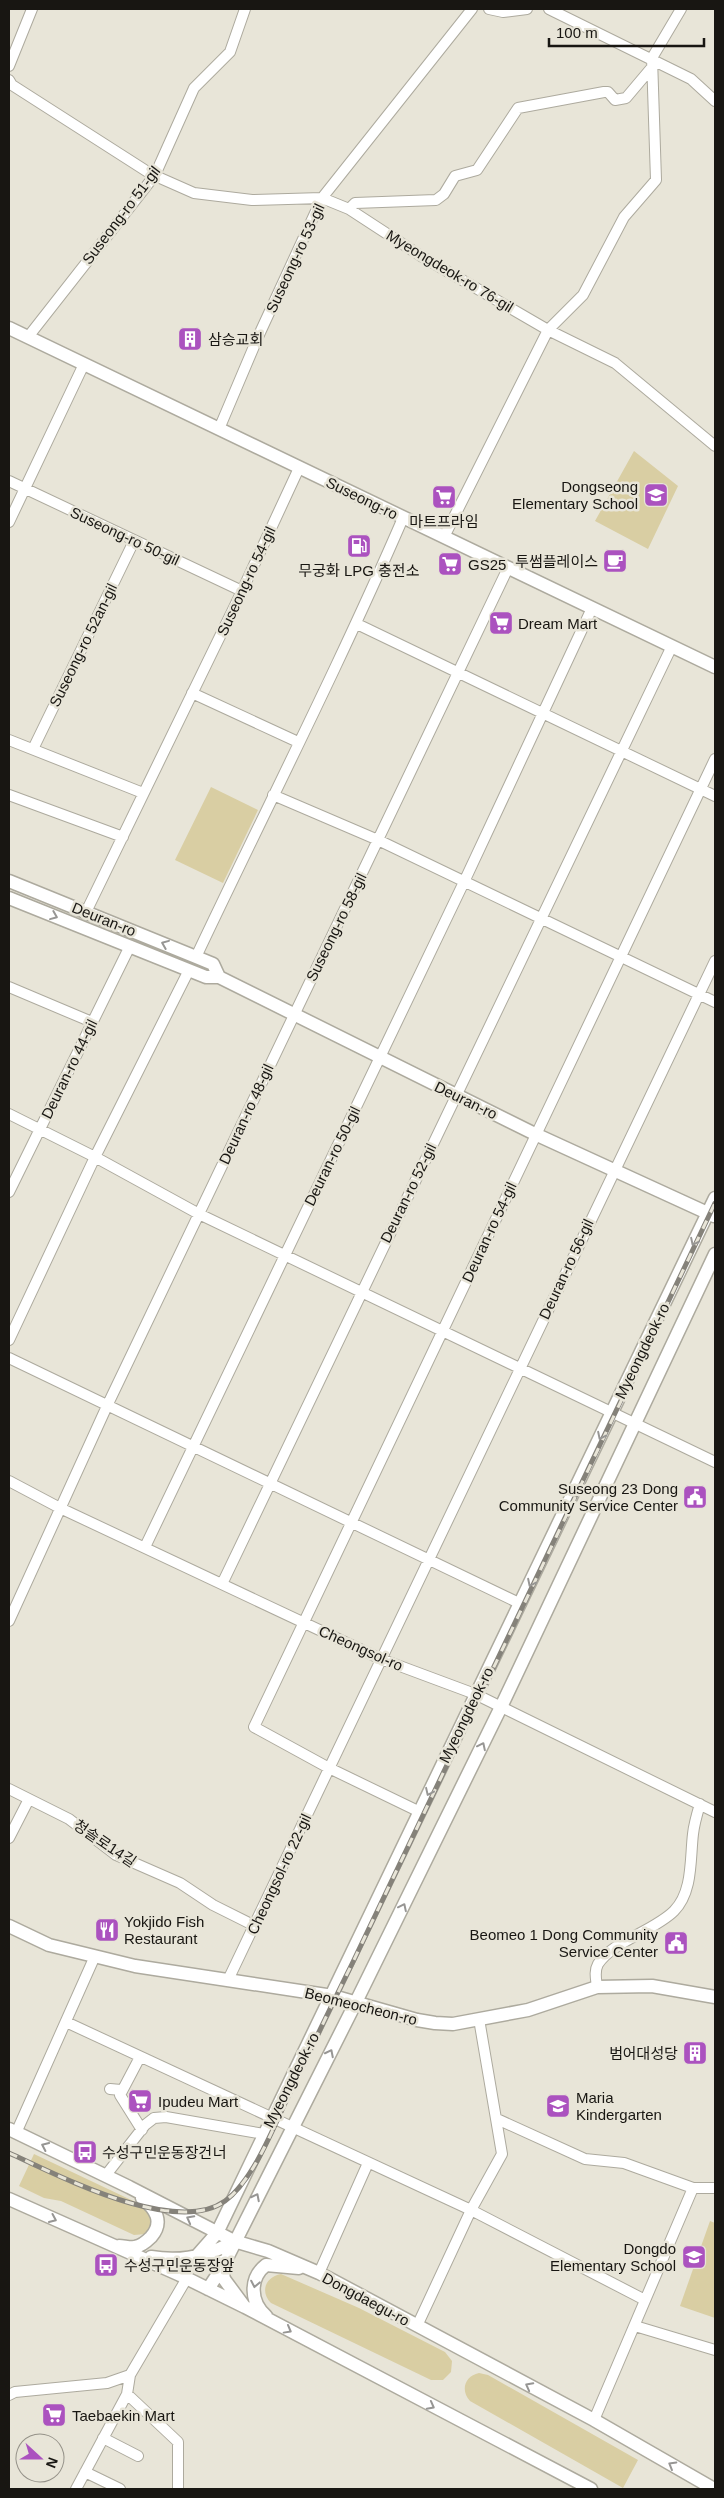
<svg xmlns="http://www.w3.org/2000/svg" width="724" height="2498" viewBox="0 0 724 2498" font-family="Arial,'Noto Sans KR',sans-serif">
<rect width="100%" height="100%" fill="#e8e5d8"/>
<path fill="#d9cea3" d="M634,451L678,486L648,549L595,521Z
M211,787L258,810L223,883L175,860Z
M34,2154L146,2207L153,2224L146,2234L134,2235L61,2201L44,2198L19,2186Z
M710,2221L715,2223V2318L680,2306Z
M281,2274L359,2308L445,2352L452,2361L451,2372L443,2380H431L271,2303C260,2292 265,2277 281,2274Z
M479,2373L488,2375L638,2460L623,2488L470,2401C460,2390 465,2376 479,2373Z"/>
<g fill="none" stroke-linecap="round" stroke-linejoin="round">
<defs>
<path id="minor" d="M489,9L503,12L527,9
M549,9L691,79L715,101
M9,66L32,9
M9,80L12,85L151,174L194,193L252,200L322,198L349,209L421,256L548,330L615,363L715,446
M349,209L355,203L436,200L444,194L455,176L477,170L518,108L604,92H608L615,100L626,98L653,66
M28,337L155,175L194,88L230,52L245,9
M219,429L258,337L322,198L472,9
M9,481L242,591
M9,522L84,364
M444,537L548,330L583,295L624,217L656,180L652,58L681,9
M357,624L715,796
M192,693L298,742
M9,740L143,793
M33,749L134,541
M9,795L123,837
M273,795L378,840L715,1002
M86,912L242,591L299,468
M196,957C265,811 339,666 403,518
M9,987L92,1022
M9,1114L95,1157L199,1214L715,1462
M9,1192L130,946
M9,1340L95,1157L189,970
M9,1358L521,1604
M9,1481L60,1508L381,1659L475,1694L715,1812
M145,1547L464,882L592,608
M222,1584L672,646
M9,1621L107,1406L508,568
M9,1789L69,1819L116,1855L180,1883L213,1905L255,1926
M420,1812L329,1768L254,1727L715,759
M9,1838L29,1799
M228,1980L715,961
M597,1987C596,1979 594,1971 598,1964C613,1941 654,1931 674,1911C693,1892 690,1859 693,1834C694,1824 697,1814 700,1804
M66,2022L471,2210L645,2300
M140,2057L120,2095L142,2130
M110,2089L121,2090
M497,2119L585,2159L624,2163L693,2188
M16,2133L95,1956
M106,2175L145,2125L154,2118L166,2117L264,2134
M319,2273L368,2163
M417,2326L471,2210L502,2154L479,2019
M635,2326L715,2350
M127,2394L178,2442V2489
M9,2395L15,2392L107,2383L130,2375
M594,2420L693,2188H715
M103,2438L138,2456
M85,2472L120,2489
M76,2489L127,2394L130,2375L187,2278"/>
<path id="major" d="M9,328L715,667
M9,881L196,957L213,964L219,977
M9,898L206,977H219L535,1134L714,1216
M9,1926L49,1945L135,1966L333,1996L417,2020L435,2023L453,2024L528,2010L597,1987L652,1986L715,1997
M9,2129L129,2187L234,2241L268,2251L319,2273L594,2420L714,2489
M9,2199L180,2275L245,2307L591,2489
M119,2246C124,2246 130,2248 135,2247C141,2246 147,2241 151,2237C164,2222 156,2209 142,2198
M151,2257C181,2262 208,2257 234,2241
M221,2262L224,2279L244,2306
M180,2275L217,2233L715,1198
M208,2289L222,2268L356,2002L501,1707L715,1254
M266,2316C250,2302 249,2278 266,2265L299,2268"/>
</defs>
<use href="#minor" stroke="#adaa9e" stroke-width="12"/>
<use href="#major" stroke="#adaa9e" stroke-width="15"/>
<use href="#minor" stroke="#fff" stroke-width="10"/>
<use href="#major" stroke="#fff" stroke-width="12"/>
<defs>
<path id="rail" d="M9,2153C58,2175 175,2237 225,2201C254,2180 275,2124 290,2092C311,2049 331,2006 352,1964C473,1710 595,1457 715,1203"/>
</defs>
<use href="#rail" stroke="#85827a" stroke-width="5"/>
<use href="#rail" stroke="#e8e5d8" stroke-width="3" stroke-dasharray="9" stroke-linecap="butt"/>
</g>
<defs><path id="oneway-chevron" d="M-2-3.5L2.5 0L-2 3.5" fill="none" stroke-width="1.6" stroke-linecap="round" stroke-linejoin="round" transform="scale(1.25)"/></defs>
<g stroke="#979694">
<use href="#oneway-chevron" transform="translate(54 916) rotate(22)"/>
<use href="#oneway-chevron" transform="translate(165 944) rotate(-158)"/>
<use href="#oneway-chevron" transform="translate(694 1242) rotate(116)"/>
<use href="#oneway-chevron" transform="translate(601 1436) rotate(116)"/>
<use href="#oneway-chevron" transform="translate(531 1583) rotate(116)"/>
<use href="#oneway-chevron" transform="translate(482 1746) rotate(-64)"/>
<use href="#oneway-chevron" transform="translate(429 1792) rotate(115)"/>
<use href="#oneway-chevron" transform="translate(403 1907) rotate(-64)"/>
<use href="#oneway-chevron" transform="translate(330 2053) rotate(-63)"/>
<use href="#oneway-chevron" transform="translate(45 2146) rotate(-155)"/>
<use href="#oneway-chevron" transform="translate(256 2197) rotate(-63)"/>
<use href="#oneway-chevron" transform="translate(53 2219) rotate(24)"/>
<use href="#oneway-chevron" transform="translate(190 2219) rotate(-152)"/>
<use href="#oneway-chevron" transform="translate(255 2284) rotate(101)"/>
<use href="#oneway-chevron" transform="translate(288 2330) rotate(29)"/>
<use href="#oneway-chevron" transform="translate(529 2386) rotate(-152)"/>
<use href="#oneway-chevron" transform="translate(431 2406) rotate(28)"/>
<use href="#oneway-chevron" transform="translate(672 2465) rotate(-150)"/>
</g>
<defs>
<symbol id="building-square" viewBox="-11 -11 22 22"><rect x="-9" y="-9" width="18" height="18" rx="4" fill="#ab52bf" stroke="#e8e5d8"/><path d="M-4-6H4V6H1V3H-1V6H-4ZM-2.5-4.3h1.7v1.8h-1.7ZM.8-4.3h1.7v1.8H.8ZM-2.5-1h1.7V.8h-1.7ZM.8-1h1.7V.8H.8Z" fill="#fff"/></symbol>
<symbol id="school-square" viewBox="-11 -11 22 22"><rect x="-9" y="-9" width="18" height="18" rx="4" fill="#ab52bf" stroke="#e8e5d8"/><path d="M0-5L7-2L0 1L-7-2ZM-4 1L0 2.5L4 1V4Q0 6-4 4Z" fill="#fff"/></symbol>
<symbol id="supermarket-square" viewBox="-11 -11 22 22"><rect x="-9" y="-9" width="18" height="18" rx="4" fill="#ab52bf" stroke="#e8e5d8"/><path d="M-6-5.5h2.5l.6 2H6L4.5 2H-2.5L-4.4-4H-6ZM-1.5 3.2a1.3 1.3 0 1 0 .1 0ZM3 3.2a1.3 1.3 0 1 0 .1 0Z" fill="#fff"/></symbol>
<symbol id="fuel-square" viewBox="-11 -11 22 22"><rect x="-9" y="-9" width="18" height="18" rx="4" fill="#ab52bf" stroke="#e8e5d8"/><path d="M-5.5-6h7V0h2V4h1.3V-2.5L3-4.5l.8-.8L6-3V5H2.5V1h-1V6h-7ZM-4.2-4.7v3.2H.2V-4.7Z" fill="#fff"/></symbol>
<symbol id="cafe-square" viewBox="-11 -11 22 22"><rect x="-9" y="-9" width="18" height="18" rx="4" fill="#ab52bf" stroke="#e8e5d8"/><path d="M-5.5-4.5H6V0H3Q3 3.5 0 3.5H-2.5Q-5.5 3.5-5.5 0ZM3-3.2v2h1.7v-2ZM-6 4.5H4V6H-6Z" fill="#fff"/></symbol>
<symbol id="civic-square" viewBox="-11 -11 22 22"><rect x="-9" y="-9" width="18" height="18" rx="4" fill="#ab52bf" stroke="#e8e5d8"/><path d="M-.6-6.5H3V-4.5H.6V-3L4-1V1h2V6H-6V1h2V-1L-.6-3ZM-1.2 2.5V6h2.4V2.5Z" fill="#fff"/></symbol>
<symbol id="restaurant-square" viewBox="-11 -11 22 22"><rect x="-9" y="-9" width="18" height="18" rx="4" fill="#ab52bf" stroke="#e8e5d8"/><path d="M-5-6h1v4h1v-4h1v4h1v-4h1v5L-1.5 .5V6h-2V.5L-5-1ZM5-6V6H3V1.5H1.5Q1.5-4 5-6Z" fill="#fff"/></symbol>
<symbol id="bus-square" viewBox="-11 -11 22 22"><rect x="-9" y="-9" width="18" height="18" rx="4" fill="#ab52bf" stroke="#e8e5d8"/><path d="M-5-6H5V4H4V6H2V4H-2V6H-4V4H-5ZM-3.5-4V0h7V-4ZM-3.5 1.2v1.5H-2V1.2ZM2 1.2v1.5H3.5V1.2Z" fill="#fff"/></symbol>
</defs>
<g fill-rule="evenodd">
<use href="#building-square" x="176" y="325" width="28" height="28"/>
<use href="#school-square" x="642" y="481" width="28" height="28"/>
<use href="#supermarket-square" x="430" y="483" width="28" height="28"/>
<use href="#fuel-square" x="345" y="532" width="28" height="28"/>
<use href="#cafe-square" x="601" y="547" width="28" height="28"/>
<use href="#supermarket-square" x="436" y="550" width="28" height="28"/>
<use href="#supermarket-square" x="487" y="609" width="28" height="28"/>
<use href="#civic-square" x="681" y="1483" width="28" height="28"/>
<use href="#restaurant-square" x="93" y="1916" width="28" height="28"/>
<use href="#civic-square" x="662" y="1929" width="28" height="28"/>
<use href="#building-square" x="681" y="2039" width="28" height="28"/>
<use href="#supermarket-square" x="126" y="2087" width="28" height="28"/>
<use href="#school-square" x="544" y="2092" width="28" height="28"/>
<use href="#bus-square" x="71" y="2138" width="28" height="28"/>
<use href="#school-square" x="680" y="2243" width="28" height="28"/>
<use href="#bus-square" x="92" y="2251" width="28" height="28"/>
<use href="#supermarket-square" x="40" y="2401" width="28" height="28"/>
</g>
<g text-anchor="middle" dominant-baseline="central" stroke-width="5" stroke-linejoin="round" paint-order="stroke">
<g font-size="15" fill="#181612" stroke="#e8e5d8">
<text transform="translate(121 215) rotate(-53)">Suseong-ro 51-gil</text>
<text transform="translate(295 258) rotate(-65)">Suseong-ro 53-gil</text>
<text transform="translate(450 271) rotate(31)">Myeongdeok-ro 76-gil</text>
<text transform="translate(362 498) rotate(26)">Suseong-ro</text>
<text transform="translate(125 536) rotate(25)">Suseong-ro 50-gil</text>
<text transform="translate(246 581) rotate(-65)">Suseong-ro 54-gil</text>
<text transform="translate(83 645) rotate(-64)">Suseong-ro 52an-gil</text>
<text transform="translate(104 919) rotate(22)">Deuran-ro</text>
<text transform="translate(336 927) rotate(-64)">Suseong-ro 58-gil</text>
<text transform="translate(69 1069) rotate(-64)">Deuran-ro 44-gil</text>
<text transform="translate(466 1100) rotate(26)">Deuran-ro</text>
<text transform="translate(246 1114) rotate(-65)">Deuran-ro 48-gil</text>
<text transform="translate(332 1156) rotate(-64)">Deuran-ro 50-gil</text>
<text transform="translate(408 1193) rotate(-64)">Deuran-ro 52-gil</text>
<text transform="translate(489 1232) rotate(-65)">Deuran-ro 54-gil</text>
<text transform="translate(566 1269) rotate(-65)">Deuran-ro 56-gil</text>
<text transform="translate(642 1351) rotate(-64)">Myeongdeok-ro</text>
<text transform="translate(361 1648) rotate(24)">Cheongsol-ro</text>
<text transform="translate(466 1715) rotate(-64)">Myeongdeok-ro</text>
<text transform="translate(105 1843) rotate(34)">청솔로14길</text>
<text transform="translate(279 1874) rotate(-65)">Cheongsol-ro 22-gil</text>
<text transform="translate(361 2006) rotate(14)">Beomeocheon-ro</text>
<text transform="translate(291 2080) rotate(-63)">Myeongdeok-ro</text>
<text transform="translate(366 2299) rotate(28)">Dongdaegu-ro</text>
</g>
<g font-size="15" fill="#181612" stroke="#e8e5d8" text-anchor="start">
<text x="208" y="339">삼승교회</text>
<text x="638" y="486" text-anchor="end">Dongseong<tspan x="638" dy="17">Elementary School</tspan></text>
<text x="444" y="521" text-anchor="middle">마트프라임</text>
<text x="598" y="561" text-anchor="end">투썸플레이스</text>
<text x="468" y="564">GS25</text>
<text x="359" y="570" text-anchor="middle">무궁화 LPG 충전소</text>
<text x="518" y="623">Dream Mart</text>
<text x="678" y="1488" text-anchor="end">Suseong 23 Dong<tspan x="678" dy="17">Community Service Center</tspan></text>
<text x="124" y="1921">Yokjido Fish<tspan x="124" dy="17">Restaurant</tspan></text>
<text x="658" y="1934" text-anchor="end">Beomeo 1 Dong Community<tspan x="658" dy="17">Service Center</tspan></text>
<text x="678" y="2053" text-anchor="end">범어대성당</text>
<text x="576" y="2097">Maria<tspan x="576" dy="17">Kindergarten</tspan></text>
<text x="158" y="2101">Ipudeu Mart</text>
<text x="102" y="2152">수성구민운동장건너</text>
<text x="676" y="2248" text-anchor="end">Dongdo<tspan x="676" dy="17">Elementary School</tspan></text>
<text x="124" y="2265">수성구민운동장앞</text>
<text x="72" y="2415">Taebaekin Mart</text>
</g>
</g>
<rect width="724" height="2498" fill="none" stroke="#181612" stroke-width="20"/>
<g transform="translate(40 2458) rotate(111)"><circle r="24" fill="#e8e5d8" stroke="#959289"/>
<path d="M0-4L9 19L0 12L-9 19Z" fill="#ab52bf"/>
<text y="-8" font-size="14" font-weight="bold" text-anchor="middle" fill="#181612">N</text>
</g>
<path d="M549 38v8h155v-8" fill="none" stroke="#181612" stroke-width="2.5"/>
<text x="556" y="38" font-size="15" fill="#181612" stroke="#e8e5d8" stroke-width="4" paint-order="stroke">100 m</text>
</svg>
